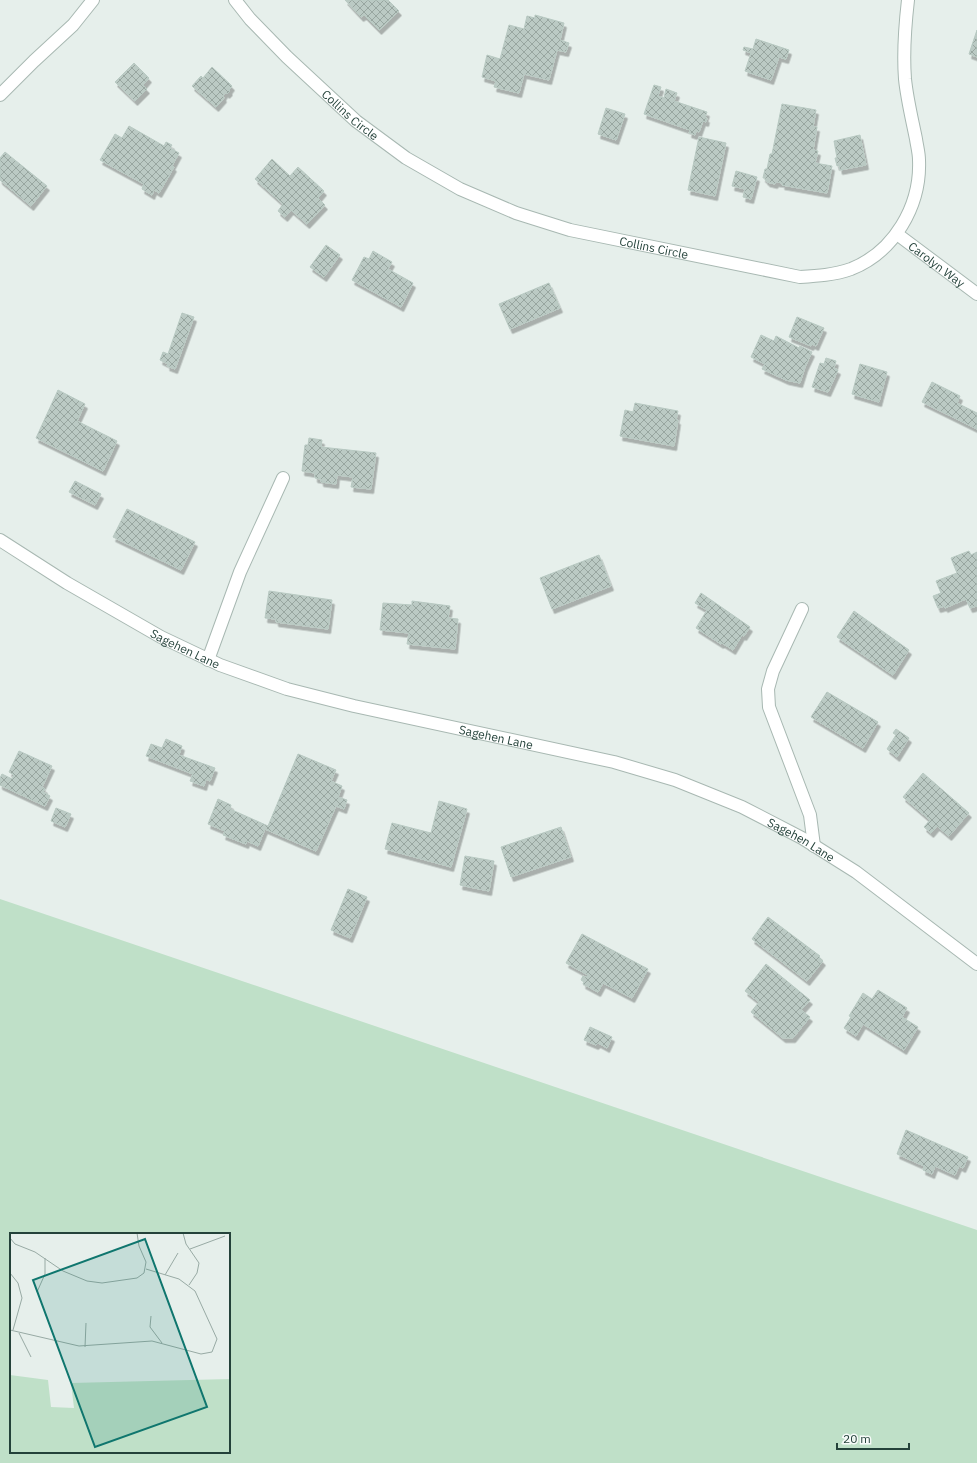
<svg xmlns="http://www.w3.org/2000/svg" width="977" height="1463" viewBox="0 0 977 1463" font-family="'IBM Plex Sans',sans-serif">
<defs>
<pattern id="building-cross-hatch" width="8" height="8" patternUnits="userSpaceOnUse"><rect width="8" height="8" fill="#bbcac4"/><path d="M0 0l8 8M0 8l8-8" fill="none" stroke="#98a6a0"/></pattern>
<filter id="shadow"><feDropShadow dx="2.5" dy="4.5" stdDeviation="0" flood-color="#0004"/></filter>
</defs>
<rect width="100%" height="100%" fill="#e6efeb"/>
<path fill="#bfe0c8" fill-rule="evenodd" d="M0,899L977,1230V1463H0ZM11,1234H229V1452H11Z"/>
<path fill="url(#building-cross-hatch)" stroke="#b8c9c2" filter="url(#shadow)" d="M345,0H388L399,11L379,30L364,15L361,17Z
M535,15L564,23L560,40L569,43L566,52L557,50L549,80L524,74L519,93L494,87L496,81L482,77L487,55L500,59L509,25L524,29L527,16L535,18Z
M977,30V57L969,54Z
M756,39L789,50L786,59L779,57L771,80L745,71L751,53L743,50L744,47L753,49Z
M134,63L149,78L143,85L147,89L135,101L115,82Z
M212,67L232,86L229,90L230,91L227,94L226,92L223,96L224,98L216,107L192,86L201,76L203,78Z
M654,85L661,87L658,96L664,98L666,89L677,93L674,101L707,112L705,118H707L706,122L703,121L699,132L696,131L695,135L689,133L690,130L644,114Z
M782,104L816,110L813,127H817L813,150L818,151L815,163L832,166L827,193L782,185L783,183L776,182L775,184L767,182V181L765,180V178H763L765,169H767L770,154H772Z
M606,108L625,114L616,140L598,134Z
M129,126L164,146L166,142L172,145L170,148L179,153L172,166L174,167L159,193L154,190L152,195L142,189L144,184L100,160L115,134L122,138Z
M860,135L866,165L840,170L839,165L837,166L835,158H837L834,141Z
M699,137L726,143L715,196L688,190Z
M5,152L47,186L31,206L0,180V158Z
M272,159L290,176L298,167L324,191L318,198L325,205L307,224L291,210L285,217L278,211L283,204L255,179Z
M736,171L757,177L751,199L743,197L745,189L732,186Z
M326,245L340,255L324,277L310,267Z
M373,251L392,262L388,269L413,283L401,307L352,280L364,257L369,259Z
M549,283L560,308L510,329L499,304Z
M182,313L194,317L175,369L167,366L168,364L160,360L163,352L168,354Z
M797,317L824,328L816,346L812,344L811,346L789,337Z
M761,335L774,341L776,336L799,348L800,346L812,352L805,367L800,383L786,380L762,369L765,364L751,357Z
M826,358L836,361L834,368L838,370L828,392L812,387L820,363L824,364Z
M860,364L887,372L879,402L852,394Z
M932,382L960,396L957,403L977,413V429L922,402Z
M58,390L85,404L77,421L117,441L103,471L36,438Z
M635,403L678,411L676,420H678L674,446L620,436L625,410L633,412Z
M309,438L322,440L321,447L376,453L371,489L351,487L353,477L337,475L336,484L321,482V479L315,478V473L302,471L305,445H308Z
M75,481L101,494L95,505L69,492Z
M127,509L195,542L181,570L113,537Z
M969,551L971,555L977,552V606L970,608L966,599L945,608V606L938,608L933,596L941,593L936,581L957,573L951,558Z
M599,555L611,586L552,609L540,578Z
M269,591L332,600L328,629L276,622V619L265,618Z
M701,593L750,627L744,636L742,635L733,650L722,643L721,644L696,628L707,610L695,603Z
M412,601L450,606L448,618L458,619L455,649L407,644L409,633L380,630L383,603L412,605Z
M854,611L909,650L893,675L837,637Z
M827,692L878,722L863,748L811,717Z
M896,729L909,738L897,757L887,749L896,735L893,733Z
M166,739L182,746L179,755L215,768L210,781L206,779L204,786L190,781L193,774L146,756L151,744L162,748Z
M19,751L52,766L42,787L45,789L43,792L50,796L45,806L0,785V778L2,774L12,779L14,775L9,772Z
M298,754L336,770L331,781L342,786L338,797L347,800L344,809L336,806L316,851L265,829L258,846L247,841L246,844L223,835L225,831L208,824L218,799L231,805L230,809L268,826Z
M923,773L969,813L949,836L937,826L931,833L924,827L930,820L903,797Z
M439,801L467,809L451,867L385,849L392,823L431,833Z
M56,808L71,814L65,827L51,821Z
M561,827L571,857L511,877L501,847Z
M465,856L494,861L489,891L460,885Z
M348,889L367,897L350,938L331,930Z
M768,917L820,956L819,957L823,961L807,981L752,939Z
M582,934L648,969L632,998L603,983L598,992L583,984L584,982L581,980L583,976L586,977L588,975L566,963Z
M766,964L810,1000L801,1010L810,1017L793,1038H783L751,1012L759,1002L745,991Z
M878,990L907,1008L902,1017L918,1027L904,1050L863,1024L856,1036L844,1028L851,1017L849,1016L863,993L872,999Z
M590,1027L612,1037L607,1048L598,1043L596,1045L584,1040Z
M906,1130L968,1157L963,1168L959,1166L955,1175L935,1166L932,1174L923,1170L924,1166L897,1154Z"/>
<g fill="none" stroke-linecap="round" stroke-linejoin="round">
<defs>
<path id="lane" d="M0,95L34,61L73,25L93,0
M802,609L773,671L768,689L769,707L810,815L814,846
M208,660L240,572L283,478"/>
<g id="street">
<path id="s1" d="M235,0L250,19L287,57L356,121L406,158L460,189L516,213L570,230L800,277C817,276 834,275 851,269C894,252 921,206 919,160C919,153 917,146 916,139C912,119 907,99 905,79C903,53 905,26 908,0"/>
<path id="s2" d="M897,234L977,294"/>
<path id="s3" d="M0,540L67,583L161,637L220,665L287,689L354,706L614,762L675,780L742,807L802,838L856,872L977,964"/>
</g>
</defs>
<use href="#lane" stroke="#a8b8b2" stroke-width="14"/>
<use href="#street" stroke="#a8b8b2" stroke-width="14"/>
<use href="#lane" stroke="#fff" stroke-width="12"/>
<use href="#street" stroke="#fff" stroke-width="12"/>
</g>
<g text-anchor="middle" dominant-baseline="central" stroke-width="3.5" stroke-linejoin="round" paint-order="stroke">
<g font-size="12" fill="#24423a" stroke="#f7fbf9">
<text stroke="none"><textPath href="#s1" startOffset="163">Collins Circle</textPath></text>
<text stroke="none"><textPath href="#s1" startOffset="499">Collins Circle</textPath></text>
<text stroke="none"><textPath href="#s2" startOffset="50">Carolyn Way</textPath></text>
<text stroke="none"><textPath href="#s3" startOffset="215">Sagehen Lane</textPath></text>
<text stroke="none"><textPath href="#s3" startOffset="539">Sagehen Lane</textPath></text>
<text stroke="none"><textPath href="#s3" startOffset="863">Sagehen Lane</textPath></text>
</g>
</g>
<g transform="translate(10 1233)">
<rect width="220" height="220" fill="#e6efeb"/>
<path d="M0,142L38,147L41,174L64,175L61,150L220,146V220H0Z" fill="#bfe0c8"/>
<path fill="none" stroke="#98aaa4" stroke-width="1" d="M173,0L176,11L189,30L187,40L179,52M0,5L5,11L25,19L53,38L77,48L92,50L127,45L134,40L136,29L129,13L127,0M180,16L215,3M0,40L8,50L12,65L3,97M155,42L168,20M27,59L35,41V25M141,83L140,94L152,110M0,97L69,113L142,108L191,121L202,119L207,106L185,58L169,46L136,36M9,100L21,124M75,114L76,90"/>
<path fill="#0f766e" fill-opacity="0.15" stroke="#0f766e" stroke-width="2" d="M135,6L197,174L85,214L23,47Z"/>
<rect width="220" height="220" fill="none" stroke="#24423a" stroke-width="2"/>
</g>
<path d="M837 1443v6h72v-6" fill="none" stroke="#24423a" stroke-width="2"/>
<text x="843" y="1443" font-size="12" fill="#24423a" stroke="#f7fbf9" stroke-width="3" paint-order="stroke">20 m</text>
</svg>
